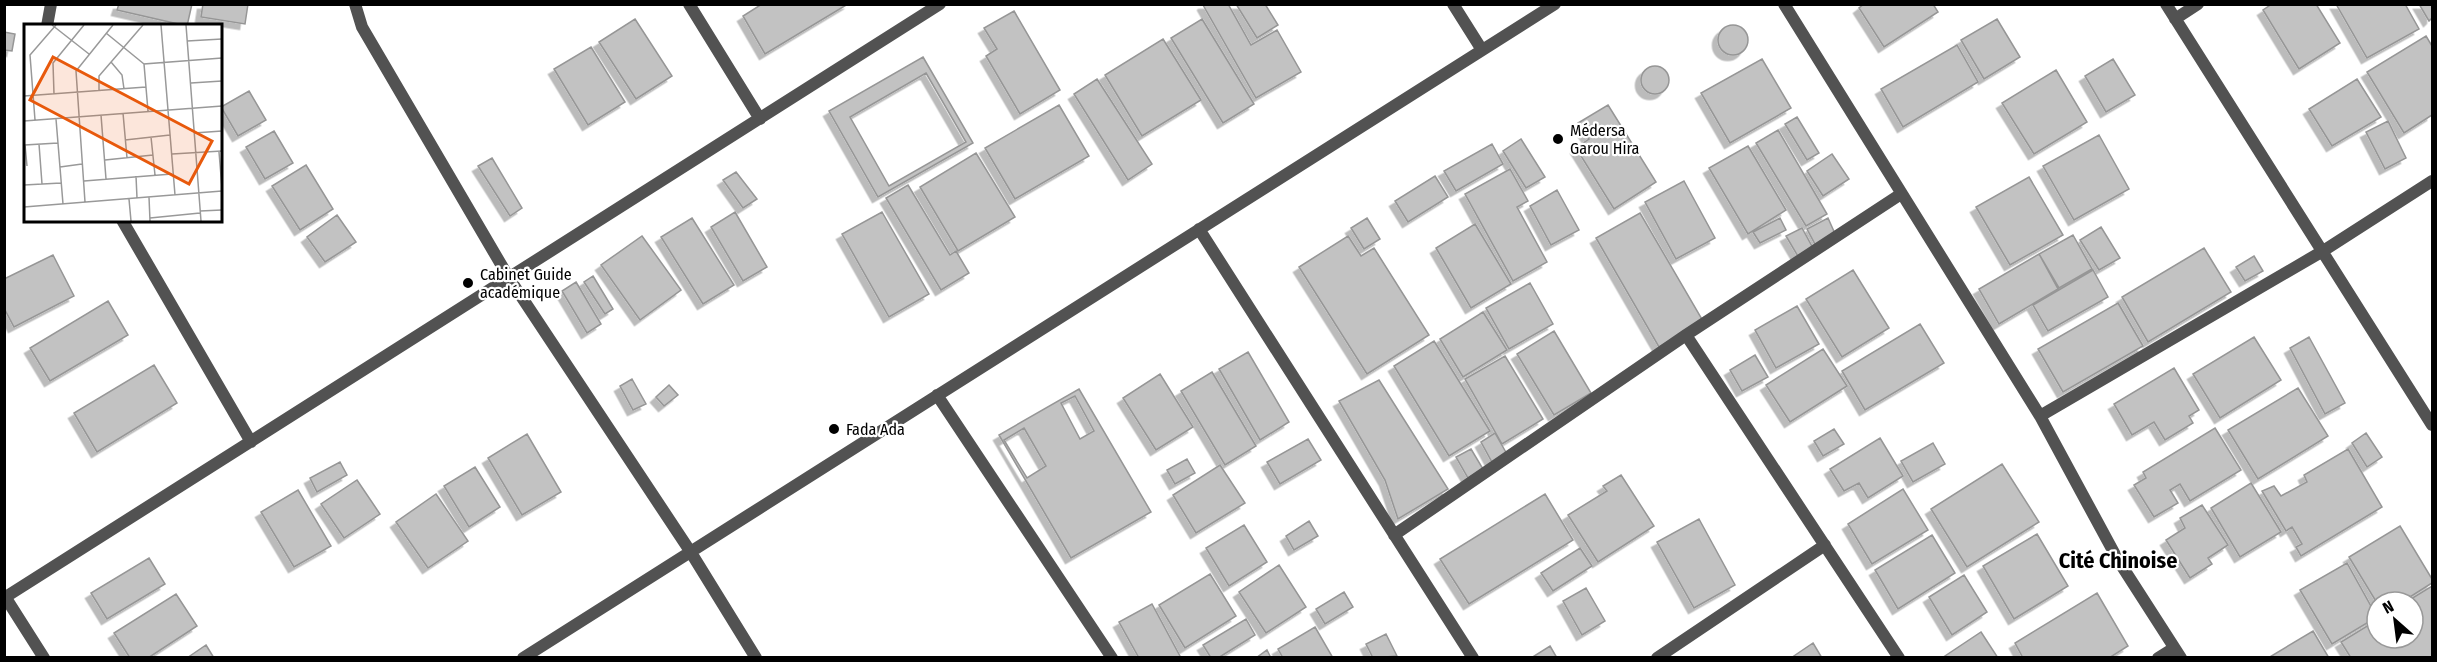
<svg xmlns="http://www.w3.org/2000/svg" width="2437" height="662" viewBox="0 0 2437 662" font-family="'Fira Sans Condensed',sans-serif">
<defs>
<filter id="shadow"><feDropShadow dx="-5.5" dy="5.5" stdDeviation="0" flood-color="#0004"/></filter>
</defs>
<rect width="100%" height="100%" fill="#fff"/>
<path fill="#c2c2c2" stroke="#969696" stroke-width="1.5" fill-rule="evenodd" filter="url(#shadow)" d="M119,4H192L187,26L117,10Z
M203,4H248L245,24L201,17Z
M762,4H848L765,54L743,16Z
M1204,4H1228L1251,45L1277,30L1301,72L1256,98L1203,5Z
M1236,4H1265L1278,25L1257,38Z
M1864,4H1933L1938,12L1884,47L1859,8Z
M2272,4H2316L2340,43L2299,69L2263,10Z
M2336,4H2405L2419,29L2367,58Z
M2419,4H2432V18L2429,21Z
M1014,11L1060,90L1020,114L986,56L997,49L984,28Z
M635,19L672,76L636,99L599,42Z
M1202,19L1254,104L1223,123L1171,38Z
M1997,19L2020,57L1984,79L1961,40Z
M1718 40a15 15 0 1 1 30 0a15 15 0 1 1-30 0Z
M4,32L15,34L12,51L4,50Z
M2426,36L2432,46V115L2404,133L2367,72Z
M1163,39L1201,100L1142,136L1105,75Z
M1957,45L1978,82L1903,127L1881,89Z
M591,47L625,102L588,125L554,69Z
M923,57L973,143L878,197L829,111ZM926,73L966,142L889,186L850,117Z
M1762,59L1791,108L1730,143L1701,93Z
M2113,59L2135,95L2106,112L2085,76Z
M1641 80a14 14 0 1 1 28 0a14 14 0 1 1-28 0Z
M2056,70L2087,122L2034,154L2002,103Z
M1097,79L1152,164L1128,180L1074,94Z
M2357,79L2381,117L2332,146L2309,109Z
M249,91L266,120L238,136L221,107Z
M1059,105L1089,156L1015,199L985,148Z
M1608,105L1656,182L1614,209L1576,148L1589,139L1578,123Z
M1797,117L1819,153L1807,160L1785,124Z
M2388,121L2406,158L2385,169L2366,132Z
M1778,130L1827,214L1806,226L1756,143Z
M274,131L293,163L265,179L246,147Z
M2099,135L2129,189L2074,220L2043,166Z
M1521,139L1545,177L1526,188L1503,151Z
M1492,144L1503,164L1456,191L1444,171Z
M1748,146L1786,210L1748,234L1709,168Z
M976,153L1015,217L958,251L920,187Z
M1832,154L1849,179L1823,196L1807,171Z
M492,158L522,208L510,216L478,166Z
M306,165L333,209L300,230L272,186Z
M1510,169L1528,201L1517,207L1547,262L1513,281L1465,194Z
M736,172L757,199L743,208L723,180Z
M1435,176L1448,197L1408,222L1395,201Z
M2029,177L2063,235L2010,265L1976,207Z
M1684,181L1715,238L1676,259L1645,202Z
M908,185L950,255L956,251L969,273L941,290L886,198Z
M1557,190L1579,230L1551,245L1530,206Z
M735,212L767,267L743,281L711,227Z
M882,212L929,294L889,317L842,234Z
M1640,213L1703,321L1659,347L1596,238Z
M337,215L356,242L325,262L307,237Z
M692,218L734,285L703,304L661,237Z
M1367,218L1380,239L1364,249L1351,228Z
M1780,218L1786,230L1760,243L1753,232Z
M1828,218L1836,236L1816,246L1807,229Z
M1475,224L1511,284L1471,308L1436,248Z
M2101,227L2120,258L2099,270L2080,240Z
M1802,228L1814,250L1799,258L1786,236Z
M2073,235L2092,269L2059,288L2039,254Z
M642,236L681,290L640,320L601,265Z
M1348,236L1361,256L1374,248L1429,335L1367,374L1299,267Z
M2204,248L2231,292L2148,342L2122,297Z
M2039,254L2058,289L1999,324L1979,289Z
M53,255L74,296L14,327L4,308V279Z
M2254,256L2263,271L2245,281L2236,267Z
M1853,270L1889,328L1842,357L1806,299Z
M2093,270L2108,297L2048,331L2033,305Z
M593,276L613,309L605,314L584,282Z
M576,282L601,324L587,333L562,291Z
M1530,283L1553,324L1509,349L1486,308Z
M108,301L128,335L50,381L30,348Z
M2118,303L2143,346L2063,392L2038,349Z
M1797,306L1819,344L1776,368L1755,330Z
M1483,312L1507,350L1463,377L1440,339Z
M1920,324L1944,363L1865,410L1842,371Z
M1554,331L1591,393L1554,415L1517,354Z
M2254,337L2281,380L2220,418L2193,374Z
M2309,337L2345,403L2325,414L2290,348Z
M1434,341L1490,431L1449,456L1394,366Z
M1823,349L1847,386L1790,422L1766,385Z
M1248,352L1289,422L1260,440L1219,369Z
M1755,355L1768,377L1742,391L1730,370Z
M1505,356L1543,419L1502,444L1465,379Z
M154,365L177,403L97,452L74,413Z
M2174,368L2199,410L2189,416L2193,423L2165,440L2154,422L2132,435L2114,404Z
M1212,372L1256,446L1225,465L1181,391Z
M1160,374L1193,427L1156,450L1123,398Z
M632,379L646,404L633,410L620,386Z
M1379,380L1448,489L1398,519L1385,480L1339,401Z
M669,385L678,395L664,406L656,397Z
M2298,388L2328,436L2258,479L2228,430Z
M1079,389L1151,512L1071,558L999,435ZM1075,396L1094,431L1080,439L1061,403ZM1024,428L1046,466L1027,478L1004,440Z
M2215,428L2241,470L2190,501L2180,484L2170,490L2178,503L2154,517L2134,485L2146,478L2143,472Z
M1834,429L1844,444L1823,456L1814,441Z
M1495,433L1508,456L1493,464L1481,442Z
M2366,433L2382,457L2367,467L2352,443Z
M527,434L561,492L522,515L488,458Z
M1880,438L1903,476L1868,498L1859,483L1844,491L1830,469Z
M1308,439L1321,460L1280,484L1267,462Z
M1933,443L1945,464L1913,482L1901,461Z
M1471,449L1483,469L1468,478L1456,457Z
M2348,449L2382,507L2301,556L2296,547L2302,544L2292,527L2286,531L2262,491L2274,486L2281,496L2307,482L2304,475Z
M1187,459L1195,473L1175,484L1167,470Z
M340,462L347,475L317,492L310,478Z
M2002,464L2039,522L1967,567L1931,509Z
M1220,465L1245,503L1196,533L1173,495Z
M475,467L500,507L469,527L444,486Z
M1621,475L1654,526L1598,562L1568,515L1607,491L1603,486Z
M357,480L380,514L344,538L321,504Z
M2251,483L2281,532L2240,557L2211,508Z
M1903,489L1928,530L1872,564L1848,524Z
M298,490L331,546L294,567L261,512Z
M436,494L468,541L428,568L396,522Z
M1545,494L1573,540L1469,604L1440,559Z
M2202,505L2228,545L2208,558L2212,564L2190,578L2166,540L2185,528L2180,518Z
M1699,519L1735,585L1694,608L1657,542Z
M1309,521L1318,536L1294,550L1286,536Z
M1244,525L1267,562L1229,586L1206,548Z
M2400,526L2432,579V583L2402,602L2377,603L2349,557Z
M2037,534L2068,586L2014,619L1983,566Z
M1932,535L1955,573L1898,609L1875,570Z
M1580,548L1592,566L1553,591L1541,573Z
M149,558L165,584L107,619L91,593Z
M2347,563L2377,617L2332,644L2300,590Z
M1279,565L1306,607L1266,633L1239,592Z
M1210,574L1236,616L1185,648L1159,605Z
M1964,575L1987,612L1952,635L1929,597Z
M2432,586V658H2351L2341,642L2377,620V638H2413V602H2406Z
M1586,588L1605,621L1582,635L1563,601Z
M1344,592L1353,607L1325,624L1316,609Z
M2097,593L2128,646L2109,658H2023L2015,643Z
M176,594L197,626L148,658H130L114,633Z
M1152,604L1181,658H1139L1119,622Z
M1246,619L1255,635L1218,658H1211L1203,645Z
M1315,627L1333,658H1283L1278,649Z
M2313,631L2329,658H2268Z
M1981,632L1998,658H1942Z
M1386,634L1397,656L1373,658L1366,644Z
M1813,643L1822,658H1791Z
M206,645L214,658H187Z
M1550,646L1557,658H1531Z
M1267,650L1271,658H1256Z"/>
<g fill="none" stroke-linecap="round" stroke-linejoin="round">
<path stroke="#525252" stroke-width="12" d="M355,4L362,27L509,278L690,551L756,658
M689,4L760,119
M1453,4L1482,50
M1784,4L2040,416L2118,560L2181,658
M2166,4L2432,425
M2175,19L2198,4
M47,26L51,4
M122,220L251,442
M1199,229L1473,658
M1686,335L1899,658
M937,395L1112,658
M2040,416L2323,251L2432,181
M1394,535L1686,335L1901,194
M4,595L44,658
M4,598L940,4
M523,658L1555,4
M1657,658L1825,545
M2158,658L2174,648"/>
</g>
<g fill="#000" stroke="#fff" stroke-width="2">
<circle cx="1558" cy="139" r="6"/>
<circle cx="468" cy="283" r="6"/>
<circle cx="834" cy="429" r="6"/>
</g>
<g text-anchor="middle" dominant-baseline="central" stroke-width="4.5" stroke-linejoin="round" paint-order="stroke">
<g font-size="16" fill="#000" stroke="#fff" text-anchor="start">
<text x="1570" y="130">Médersa<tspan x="1570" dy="18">Garou Hira</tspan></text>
<text x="480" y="274">Cabinet Guide<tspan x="480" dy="18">académique</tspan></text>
<text x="846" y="429">Fada Ada</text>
</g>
<g font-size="22" font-weight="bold" fill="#000" stroke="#fff">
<text x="2118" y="560">Cité Chinoise</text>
</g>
</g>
<g transform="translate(24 24)">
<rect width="198" height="198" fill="#fff"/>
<path fill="none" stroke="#999" stroke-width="1.5" d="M28,1L65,30M137,1L151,171M162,1L177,197M82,9L120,40M163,17L198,15M87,38L98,51L100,65M167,59L198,57M75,67V52L119,1M30,70L29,39L60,1M0,72L122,63M124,87L120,40L198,34M99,89L103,134M77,91L82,155M32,95L39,180M11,96L6,31L32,1M0,97L198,82M170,109L198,107M127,113L131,151M101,116L146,111M15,120L18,160M195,128L198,164M148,130L198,127M81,136L129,131M3,142L1,121L34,119M36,143L58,140M112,152L113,174M60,157L148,150M0,161L37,159M125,173L126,197M105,175L107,197M61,178L52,47L89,1M0,183L198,167M176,187L198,186M126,194L176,189"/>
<path fill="#e8590c" fill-opacity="0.15" stroke="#e8590c" stroke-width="3" d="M29,33L188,117L165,160L6,76Z"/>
<rect width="198" height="198" fill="none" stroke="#000" stroke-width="3"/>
</g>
<rect width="2437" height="662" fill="none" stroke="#000000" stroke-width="12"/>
<g transform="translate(2395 620) rotate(332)"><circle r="28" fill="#ffffff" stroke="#999999" stroke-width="1.5"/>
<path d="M0-4.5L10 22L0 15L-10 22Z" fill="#000000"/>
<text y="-9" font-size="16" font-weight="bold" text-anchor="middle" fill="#000000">N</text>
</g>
</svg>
